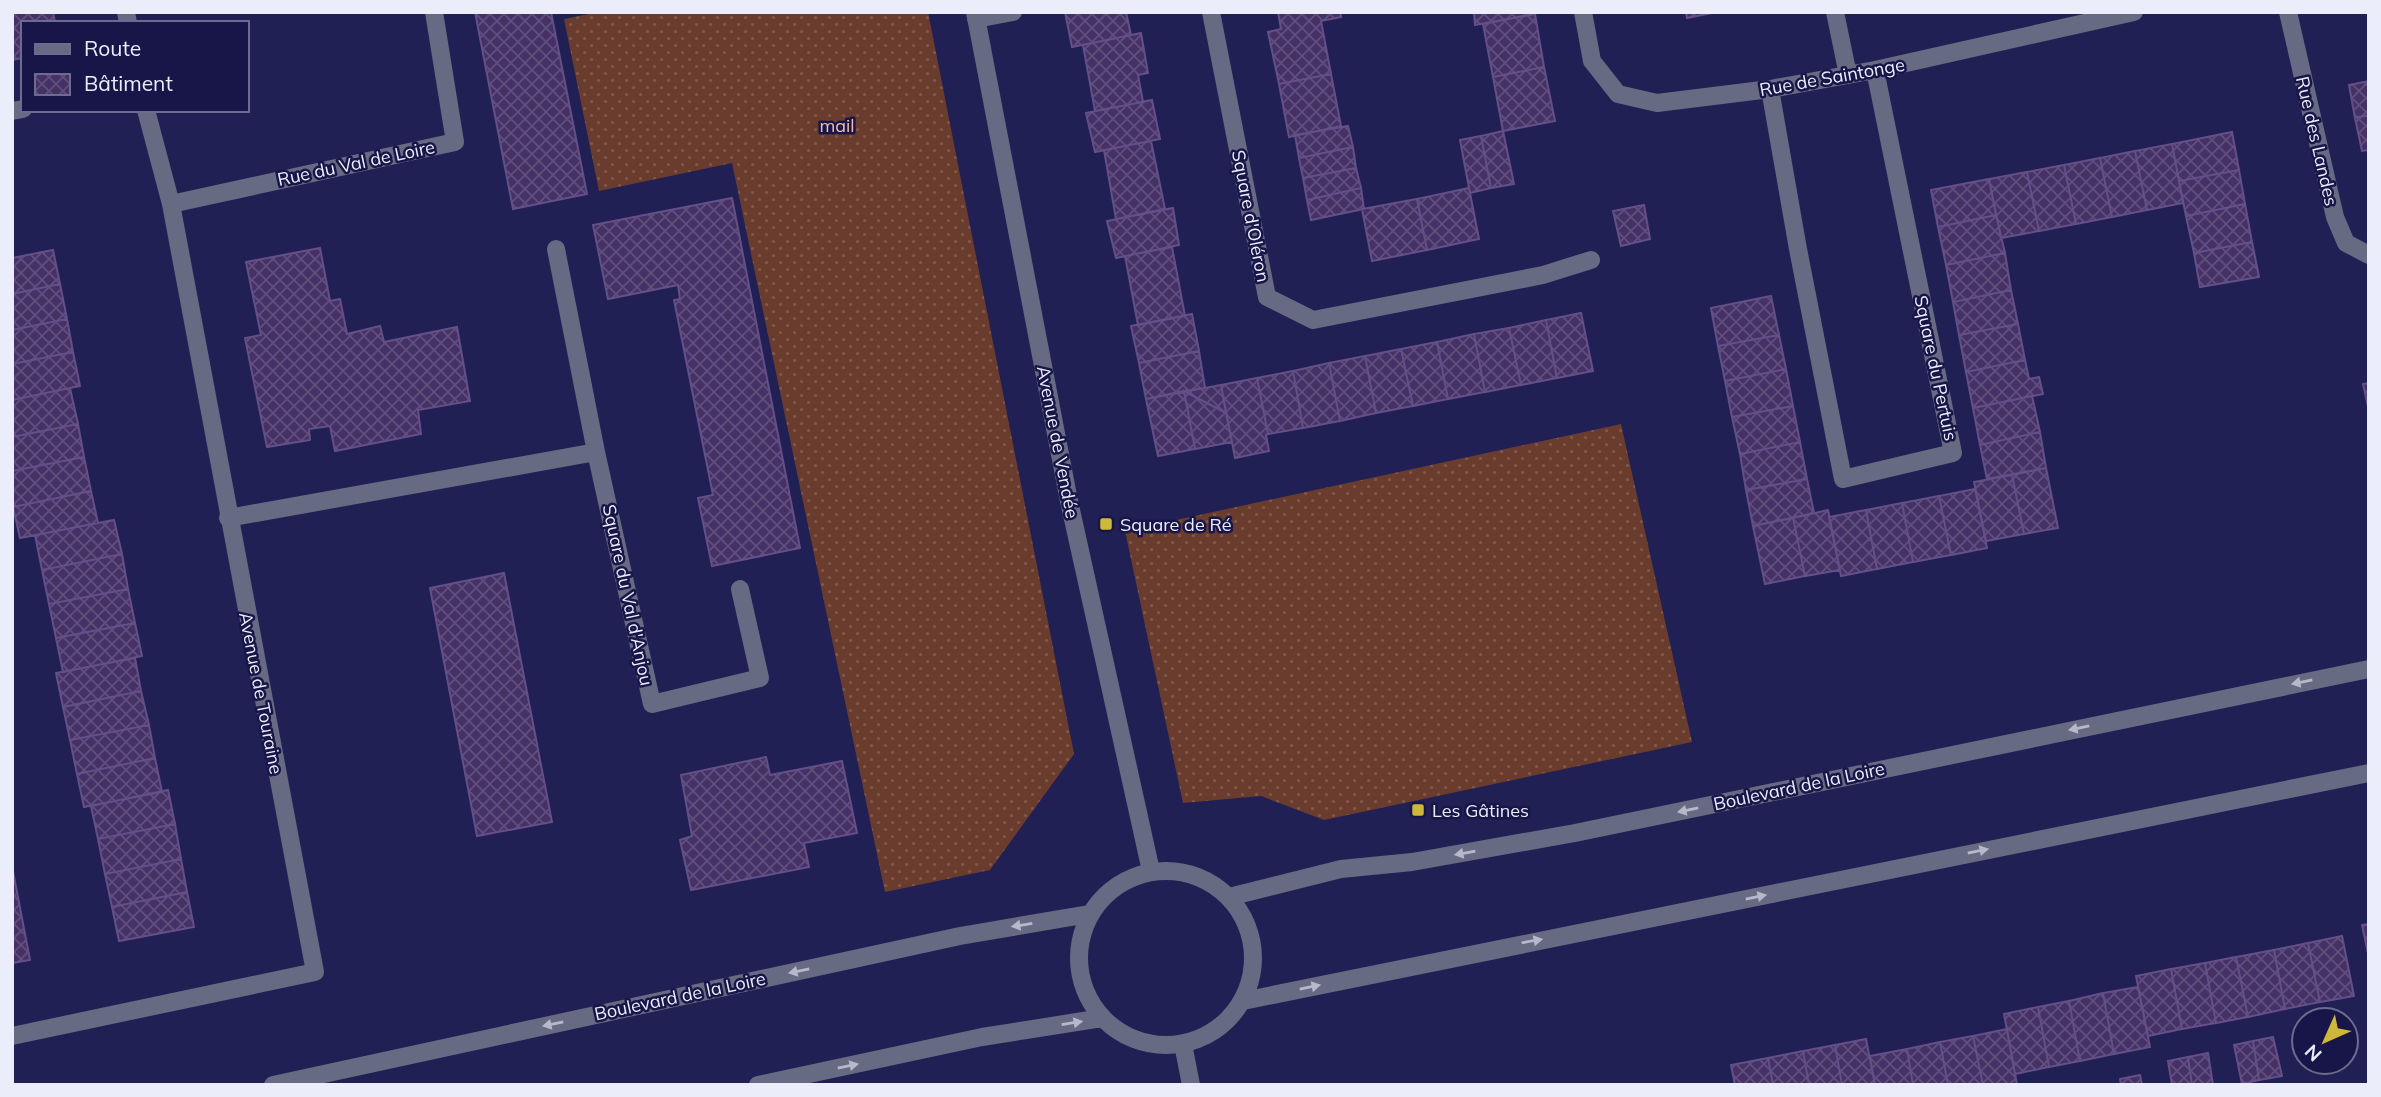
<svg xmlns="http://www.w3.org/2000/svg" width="2381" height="1097" viewBox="0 0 2381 1097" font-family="Mulish,sans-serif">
<defs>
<pattern id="grass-dots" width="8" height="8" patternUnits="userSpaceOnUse" patternTransform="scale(1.75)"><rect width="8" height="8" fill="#6a3c2d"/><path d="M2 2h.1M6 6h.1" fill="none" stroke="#7f584c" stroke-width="1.8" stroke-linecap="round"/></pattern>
<pattern id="building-cross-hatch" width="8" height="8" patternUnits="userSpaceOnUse" patternTransform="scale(1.75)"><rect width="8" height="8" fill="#453166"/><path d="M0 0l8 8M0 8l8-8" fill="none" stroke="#604f7d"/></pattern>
</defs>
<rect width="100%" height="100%" fill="#212054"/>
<path fill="url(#grass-dots)" d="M599,12H928L1074,754L990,870L885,892L732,163L599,191L564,19Z
M1621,424L1692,742L1324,820L1261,796L1183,803L1125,531Z"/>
<path fill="url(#building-cross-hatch)" stroke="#644f88" stroke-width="2" d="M12,12H53L55,23H23V58L12,60Z
M475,12H551L587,194L513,209Z
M1065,12H1126L1131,35L1072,47Z
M1278,12H1340L1341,17L1321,21L1331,74L1279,84L1268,32L1281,29Z
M1474,12H1528L1529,15L1475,25Z
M1686,12H1717L1687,18Z
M1535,14L1544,67L1493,77L1483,24Z
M1141,33L1148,73L1138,75L1143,102L1095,111L1083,45Z
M1544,67L1555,121L1503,131L1493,77Z
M1331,74L1341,126L1289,137L1279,84Z
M2369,81V115L2355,118L2349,85Z
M1152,100L1160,139L1095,152L1086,113Z
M2369,115V150L2362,151L2355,118Z
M1348,126L1353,147L1299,158L1295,135Z
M1503,131L1514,184L1491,188L1481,136Z
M2232,132L2239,170L2179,181L2172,144Z
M1481,136L1491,188L1470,193L1460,140Z
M1151,141L1165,209L1116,219L1104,150Z
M2172,144L2183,203L2147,210L2135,151Z
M1353,147L1356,168L1303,178L1299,158Z
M2135,151L2147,210L2112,217L2100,158Z
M2100,158L2112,217L2076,224L2064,165Z
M2064,165L2076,224L2039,231L2027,172Z
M1356,168L1361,188L1307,200L1303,178Z
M2239,170L2245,204L2186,216L2179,181Z
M2027,172L2039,231L2001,238L1989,179Z
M1989,179L1996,215L1938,227L1931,190Z
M1361,188L1364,209L1311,220L1307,200Z
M1469,188L1479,239L1427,250L1417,199Z
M732,198L800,548L712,566L698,498L713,495L674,300L680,299L678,285L608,299L593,225Z
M1417,199L1427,250L1372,261L1362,209Z
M2245,204L2252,242L2194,253L2186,216Z
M1644,205L1650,239L1621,246L1613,211Z
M1173,208L1179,245L1116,258L1107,221Z
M1996,215L2005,253L1946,265L1938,227Z
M2252,242L2259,277L2200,287L2194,253Z
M1172,247L1185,316L1138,325L1125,256Z
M320,248L330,301L340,299L347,334L380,326L384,342L457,327L470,401L418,410L421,434L335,451L330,426L309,429L310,440L267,447L245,338L261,335L246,262Z
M53,250L60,284L12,294V258Z
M2005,253L2011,290L1953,302L1946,265Z
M60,284L67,319L12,330V294Z
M2011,290L2018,324L1959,335L1953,302Z
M1771,296L1779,335L1718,346L1711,308Z
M1581,313L1593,371L1557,378L1546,320Z
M1192,314L1199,351L1139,363L1131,326Z
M67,319L73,352L12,364V330Z
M1546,320L1557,378L1521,385L1509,328Z
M2018,324L2025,360L1966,372L1959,335Z
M1509,328L1521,385L1485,392L1474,334Z
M1474,334L1485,392L1448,399L1437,342Z
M1779,335L1786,369L1725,381L1718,346Z
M1437,342L1448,399L1413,406L1401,349Z
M1401,349L1413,406L1376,413L1365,356Z
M1199,351L1205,388L1146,399L1139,363Z
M73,352L80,386L12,400V364Z
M1365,356L1376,413L1340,421L1329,363Z
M2025,360L2029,379L2039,377L2043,394L1973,408L1966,372Z
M1329,363L1340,421L1303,428L1293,371Z
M1786,369L1793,406L1732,417L1725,381Z
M1293,371L1303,428L1268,434L1257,378Z
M1257,378L1268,434L1266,435L1269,451L1235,458L1221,385Z
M2369,383V411L2363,384Z
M1221,385L1226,413L1184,391L1205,388Z
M70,388L78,424L12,437V400Z
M1184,391L1195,449L1158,456L1146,399Z
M1184,391L1226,413L1232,442L1195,449Z
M2032,396L2040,432L1980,445L1973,408Z
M1793,406L1800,442L1740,454L1732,417Z
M78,424L84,457L12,471V437Z
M2040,432L2046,468L1987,479L1980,445Z
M1800,442L1807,479L1746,490L1740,454Z
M84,457L91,491L13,507L12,471Z
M2046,468L2058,528L2024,534L2012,475Z
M2012,475L2024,534L1986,541L1974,482Z
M1807,479L1814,513L1753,526L1746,490Z
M1975,489L1987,548L1951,555L1939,496Z
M91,491L98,523L20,538L13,507Z
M1939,496L1951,555L1913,562L1902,503Z
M1902,503L1913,562L1877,569L1866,510Z
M1828,510L1840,570L1805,576L1793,518Z
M1866,510L1877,569L1841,576L1829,517Z
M1793,518L1805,576L1765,584L1753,526Z
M114,520L122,554L42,570L35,535Z
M122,554L128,589L49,604L42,570Z
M504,573L552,822L477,836L430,588Z
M128,589L135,623L56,638L49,604Z
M135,623L142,656L63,672L56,638Z
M135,658L141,691L63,707L56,673Z
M141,691L149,725L70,740L63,707Z
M149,725L155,758L77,774L70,740Z
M766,757L770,775L842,761L857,833L804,843L809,867L691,890L680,840L692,836L681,775Z
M155,758L162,792L84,807L77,774Z
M168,790L175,824L98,839L91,806Z
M175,824L181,859L105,874L98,839Z
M181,859L187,892L112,907L105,874Z
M12,866L30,960L12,963Z
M187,892L194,927L119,941L112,907Z
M2369,924V958L2362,925Z
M2342,936L2354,996L2320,1002L2308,943Z
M2308,943L2320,1002L2285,1009L2274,950Z
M2274,950L2285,1009L2248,1017L2236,957Z
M2236,957L2248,1017L2216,1023L2205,963Z
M2205,963L2216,1023L2182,1029L2171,969Z
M2171,969L2182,1029L2148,1036L2136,976Z
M2138,987L2150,1047L2114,1054L2103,993Z
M2103,993L2114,1054L2080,1061L2069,1001Z
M2069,1001L2080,1061L2049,1067L2038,1007Z
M2038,1007L2049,1067L2015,1074L2004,1014Z
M2007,1029L2017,1085H1983L1973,1036Z
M1973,1036L1983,1085H1948L1940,1042Z
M2273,1037L2282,1076L2259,1080L2253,1041Z
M1866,1039L1875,1085H1842L1835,1045Z
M2346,1039L2350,1062L2332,1066L2331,1062H2346Z
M2253,1041L2259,1080L2242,1084L2234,1045Z
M1940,1042L1948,1085H1913L1907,1049Z
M1835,1045L1842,1085H1809L1803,1051Z
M1907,1049L1913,1085H1875L1870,1056Z
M1803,1051L1809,1085H1773L1768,1058Z
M2208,1053L2213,1085H2192L2188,1057Z
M2188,1057L2192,1085H2172L2168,1061Z
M1768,1058L1773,1085H1735L1731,1065Z
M2310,1062H2331L2332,1066L2312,1070Z
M2140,1075L2142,1085H2121L2120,1079Z"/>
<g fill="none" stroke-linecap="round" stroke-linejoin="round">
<path stroke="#676a83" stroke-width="18" d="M126,12L128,23
M975,12L1069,501L1151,871
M1211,12L1267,297L1313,320L1543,275L1591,260
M1583,12L1592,61L1618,94L1657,103L1770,89L1875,70L2134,12
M1835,12L1848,75
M2288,12L2335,217L2346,243L2369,255
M976,19L1013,12
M1770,89L1798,249L1843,479L1953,453L1875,70
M12,111L23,109
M171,204L455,142L434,12
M556,249L596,452
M228,518L596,452L652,704L760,678L740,589
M1079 958a87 87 0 1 1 174 0a87 87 0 1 1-174 0Z
M1229,897L1341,869L1412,862L1575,833L2369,669
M1243,1001L2369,773
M12,1036L315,972L171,204L146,110
M1183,1044L1191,1085
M273,1085L960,936L1089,914
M758,1085L982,1037L1102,1018"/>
</g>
<defs><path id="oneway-solid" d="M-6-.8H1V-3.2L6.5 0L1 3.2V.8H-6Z" transform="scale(1.75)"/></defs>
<g fill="#b6b9cb">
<use href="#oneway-solid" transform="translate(2302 682) rotate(169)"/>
<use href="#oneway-solid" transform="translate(2079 728) rotate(168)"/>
<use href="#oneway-solid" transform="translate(1688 810) rotate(168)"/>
<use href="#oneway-solid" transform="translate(1978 851) rotate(-12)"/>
<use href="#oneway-solid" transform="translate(1465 853) rotate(170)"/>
<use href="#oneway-solid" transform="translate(1756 897) rotate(-12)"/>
<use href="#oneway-solid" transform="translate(1022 925) rotate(171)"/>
<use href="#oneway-solid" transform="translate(1532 941) rotate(-10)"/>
<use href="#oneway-solid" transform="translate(799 971) rotate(168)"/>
<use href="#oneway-solid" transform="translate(1310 987) rotate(-11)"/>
<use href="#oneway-solid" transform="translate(1072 1023) rotate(-9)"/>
<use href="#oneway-solid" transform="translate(553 1024) rotate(168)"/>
<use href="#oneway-solid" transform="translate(848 1066) rotate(-12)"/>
</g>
<g fill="#ceb837" stroke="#181648" stroke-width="2.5">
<rect x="1099" y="517" width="14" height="14" rx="3.5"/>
<rect x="1411" y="803" width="14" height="14" rx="3.5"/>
</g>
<g text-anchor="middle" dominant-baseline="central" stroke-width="5" stroke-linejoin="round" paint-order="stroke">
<g font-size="18" fill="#ebedfb" stroke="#181648">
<text transform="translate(1832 77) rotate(-10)">Rue de Saintonge</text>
<text transform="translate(2317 141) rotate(77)">Rue des Landes</text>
<text transform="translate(356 163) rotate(-12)">Rue du Val de Loire</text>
<text transform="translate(1251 216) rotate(79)">Square d'Oléron</text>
<text transform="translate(1936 368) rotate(78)">Square du Pertuis</text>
<text transform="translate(1058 442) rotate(79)">Avenue de Vendée</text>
<text transform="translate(628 595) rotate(78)">Square du Val d'Anjou</text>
<text transform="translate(261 693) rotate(79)">Avenue de Touraine</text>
<text transform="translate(1799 786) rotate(-12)">Boulevard de la Loire</text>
<text transform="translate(680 996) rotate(-12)">Boulevard de la Loire</text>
</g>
<g font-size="18" fill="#f5bdaa" stroke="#181648">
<text x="837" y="125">mail</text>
</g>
<g font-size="18" fill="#ebedfb" stroke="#181648" text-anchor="start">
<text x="1120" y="524">Square de Ré</text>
<text x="1432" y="810">Les Gâtines</text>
</g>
</g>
<rect width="2381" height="1097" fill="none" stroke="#ebedfb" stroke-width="28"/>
<rect x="21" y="21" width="228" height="91" fill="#181648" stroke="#6c6c90" stroke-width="2"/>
<rect x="35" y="44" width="35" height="10" fill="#676a83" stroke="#6c6c90" stroke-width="2"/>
<text x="84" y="56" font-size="21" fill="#ebedfb">Route</text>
<rect x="35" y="74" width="35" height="21" fill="url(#building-cross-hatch)" stroke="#6c6c90" stroke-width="2"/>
<text x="84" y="91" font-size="21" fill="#ebedfb">Bâtiment</text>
<g transform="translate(2325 1041) rotate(225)"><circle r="33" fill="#181648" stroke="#6c6c90" stroke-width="2"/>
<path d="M0-5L12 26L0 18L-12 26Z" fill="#ceb837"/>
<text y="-10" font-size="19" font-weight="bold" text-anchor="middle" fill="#ebedfb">N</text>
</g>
</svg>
